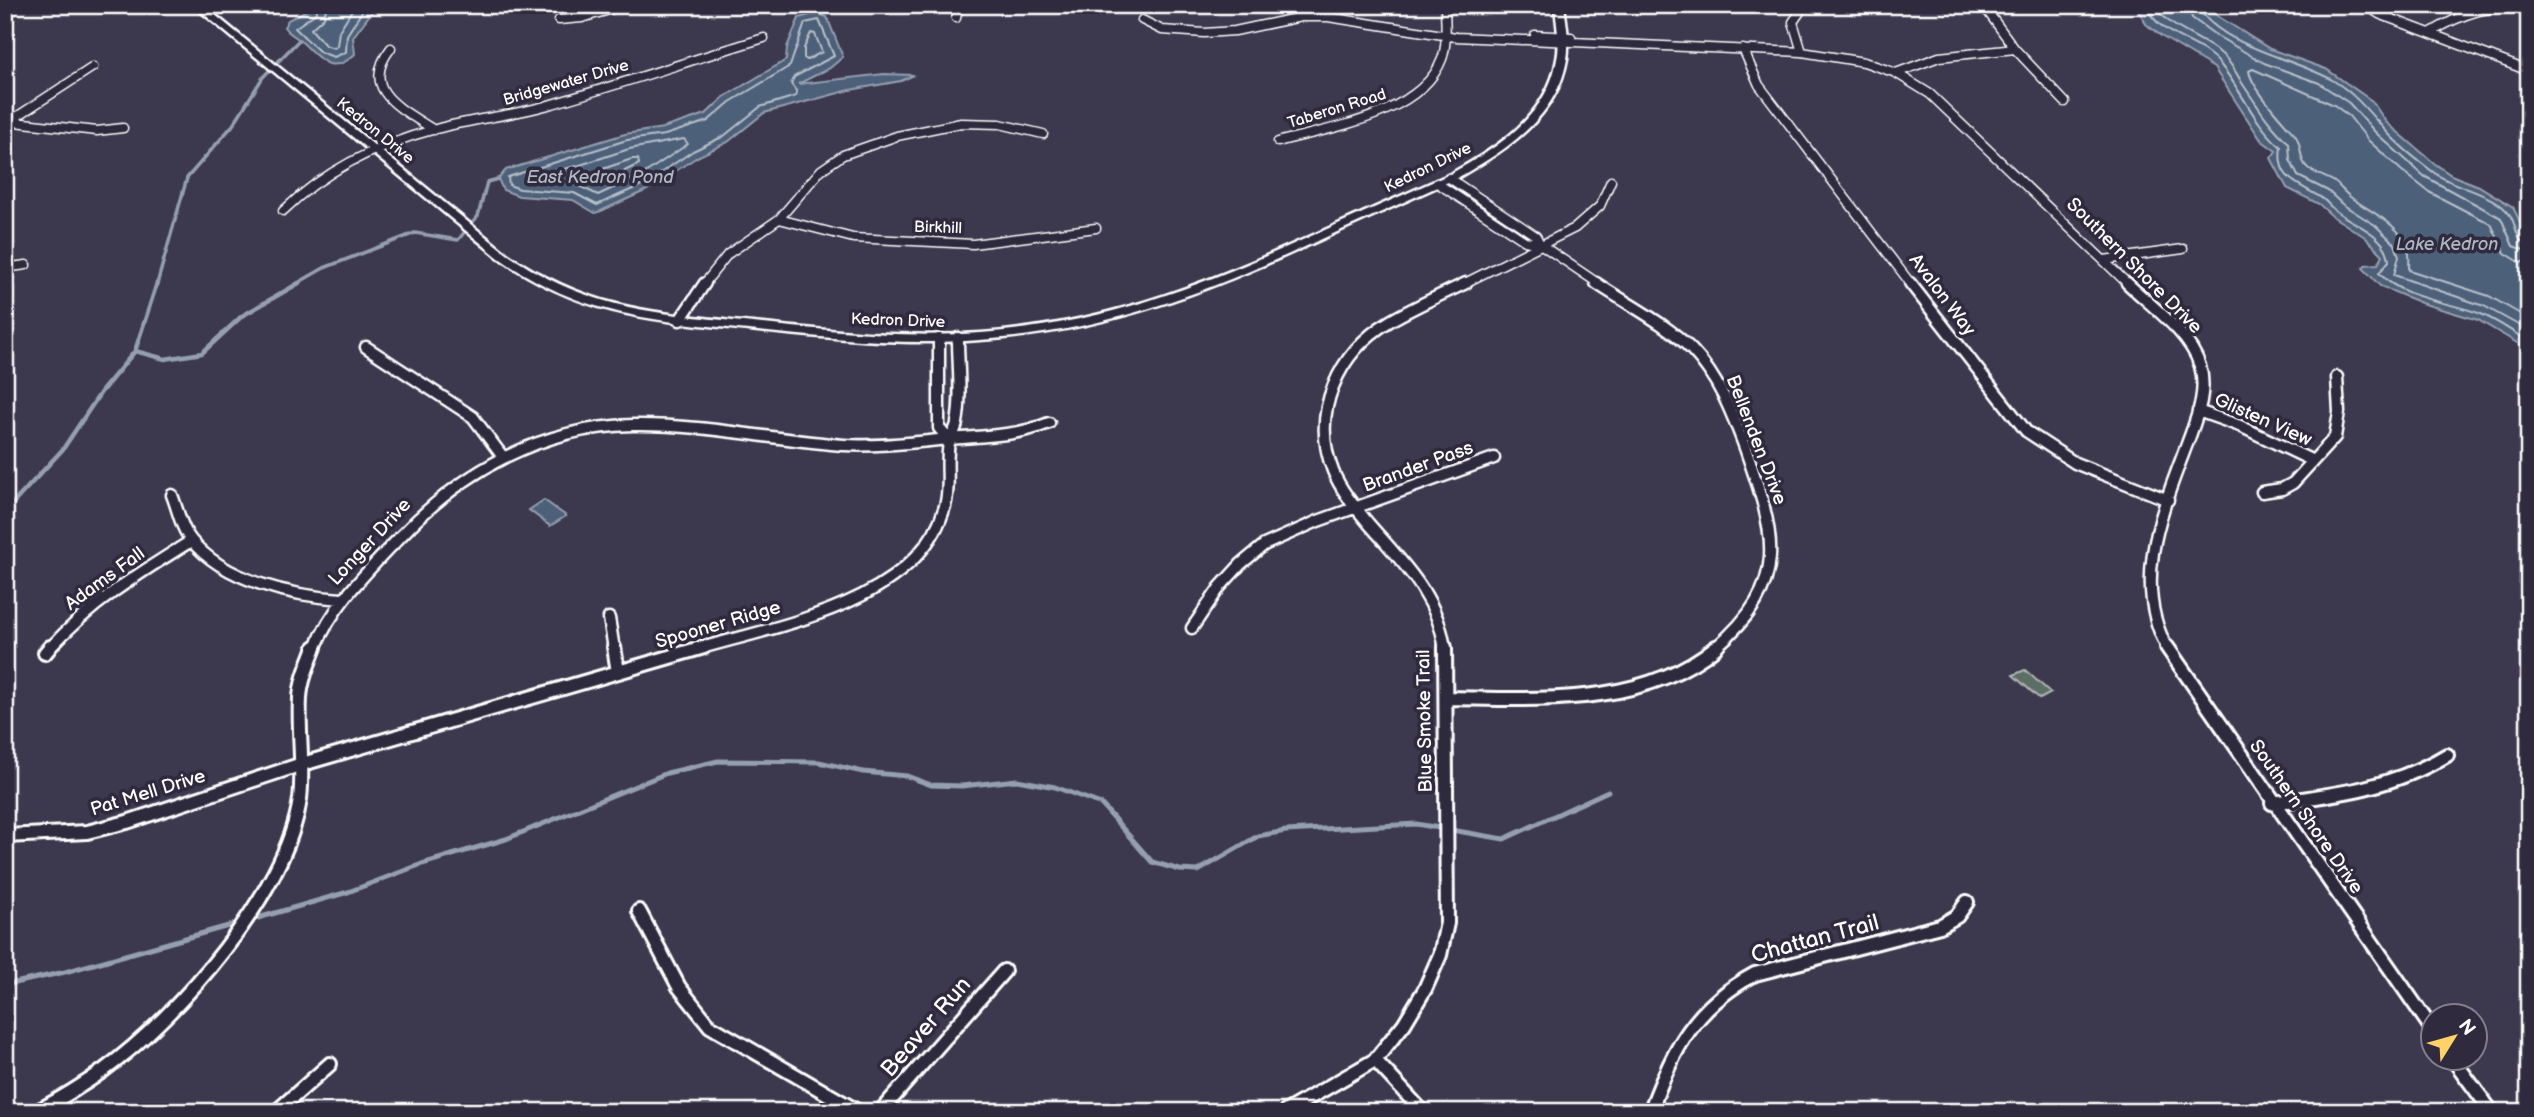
<svg xmlns="http://www.w3.org/2000/svg" width="2534" height="1117" viewBox="0 0 2534 1117" font-family="'Balsamiq Sans',sans-serif">
<rect width="100%" height="100%" fill="#3c384e"/>
<filter id="ink" filterUnits="userSpaceOnUse"><feTurbulence type="fractalNoise" baseFrequency=".0143" numOctaves="2"/><feDisplacementMap in="SourceGraphic" scale="14" xChannelSelector="R" yChannelSelector="G"/><feConvolveMatrix kernelMatrix="1 2 1 2 8 2 1 2 1" color-interpolation-filters="sRGB"/></filter>
<g filter="url(#ink)">
<path fill="#5d6e66" stroke="#aeb6b2" stroke-width="2" d="M2025,670L2051,693L2040,699L2013,675Z"/>
<path fill="#4e6179" stroke="#95a0af" stroke-width="2" d="M316,5H377L353,37L355,54C328,80 316,52 297,38C292,34 288,33 284,27L288,20Z
M2136,5H2200L2270,49L2326,69L2372,101L2386,122L2434,163L2451,175L2479,186L2513,207L2529,241V350L2478,320L2421,303L2380,286L2363,268L2365,265L2378,264L2383,255L2365,237L2332,216L2319,204L2287,188L2271,158L2276,151L2261,140L2214,68L2161,36L2146,24Z
M816,13L827,17L843,57L830,68L798,84L884,74L914,75L901,81L850,90L764,113L728,142L697,157L647,190L601,211L595,213L573,200L519,196L503,190L498,179L506,170L625,134L663,128L706,114L724,97L786,60L787,47L799,18Z
M544,500L566,516L550,526L529,510Z"/>
<g fill="none" stroke-linecap="round" stroke-linejoin="round">
<path stroke="#b8c0c9" stroke-width="2" d="M318,5L316,13L295,28L320,52L334,57L346,52L347,35L366,5
M327,5L324,17L311,29L325,45L334,48L337,46L339,31L355,5
M2145,5C2162,40 2198,38 2220,64C2242,91 2254,124 2281,147C2276,179 2297,183 2320,197C2326,200 2330,207 2336,211C2355,226 2387,234 2389,261L2379,273C2404,300 2448,301 2481,314C2498,321 2513,332 2529,342
M2154,5C2170,31 2202,36 2224,56C2231,63 2237,74 2242,83C2257,105 2269,126 2289,143L2290,160L2298,176L2328,191L2342,204L2375,225L2395,244L2399,256L2394,275L2484,306L2529,331
M2188,5L2192,18L2217,36L2264,63L2319,83L2349,103L2376,133L2424,176L2501,218L2513,246L2529,252
M2197,5C2219,47 2295,58 2334,81C2355,94 2368,111 2384,129C2399,146 2418,161 2436,174C2457,189 2495,193 2510,215C2515,223 2516,232 2520,240L2529,243
M819,20L834,56L794,77L791,84L797,92L796,96L760,107L724,136L693,151L644,184L597,205L574,193L520,189L509,185L508,177L627,140L665,135L708,121L730,102L790,66L805,23Z
M811,33L815,34L822,52L807,60L804,58V48Z
M684,139L688,144L645,173L598,195L577,185L539,178L541,174L577,166L629,149Z
M632,159H638L639,164L600,183L589,178L591,173Z
M2529,263L2518,261L2505,253L2491,224L2429,192L2401,170L2369,141L2349,116L2334,105L2253,69L2249,71C2251,86 2284,123 2295,135C2303,145 2298,161 2309,169C2316,174 2326,177 2333,181C2339,185 2343,191 2349,196C2369,212 2399,222 2408,249C2410,255 2409,263 2409,270L2489,296L2529,319"/>
<path stroke="#95a0af" stroke-width="3.5" d="M818,13L819,5
M157,284L187,178L233,125L263,77L299,40
M296,284L324,268L415,233L458,240L478,216L487,182L498,179"/>
<path stroke="#95a0af" stroke-width="4.5" d="M135,351L165,359L202,353L242,316L299,283
M5,512L63,449L101,392L135,351L157,283"/>
<path stroke="#95a0af" stroke-width="5" d="M251,920L348,892L422,864L506,839L667,773L718,761L819,762L863,772L907,776L931,785L962,786L1017,780L1055,787L1101,804L1152,862L1180,870L1198,871L1258,836L1286,831L1416,824L1504,839L1608,791
M5,985L65,972L239,923"/>
<defs>
<path id="minor-far2" d="M1983,5L2015,49L2065,102
M2366,5L2379,14L2521,68
M5,9L17,5
M1800,12L1793,22L1802,52
M956,18L959,5
M559,20L582,18L626,5
M1142,20L1162,30L1204,33L1235,31L1301,17H1328L1456,37L1802,52L1864,62L1896,73L1930,94L2128,284
M2430,33C2462,13 2491,4 2529,7
M1535,35L1571,37
M391,48C358,90 402,109 434,130
M1743,49L1759,85L1911,284
M1896,73L1939,57L2015,49
M5,121L97,131L123,128
M10,121L93,67
M1278,142C1329,128 1421,115 1442,59C1448,43 1445,22 1445,5
M1449,178L1536,236L1540,244
M1437,183L1525,241L1540,244L1599,284
M283,211C325,170 379,144 436,129C472,119 509,116 545,106C619,85 691,60 764,38
M779,219L853,238L973,244L1096,228
M2104,260L2183,249
M5,268L26,265
M704,284L728,254L779,219L821,170L843,155L897,136L961,123L1000,124L1043,134
M1463,284L1575,228L1600,206L1611,181"/>
<path id="minor-far1" d="M1596,283C1627,304 1666,323 1692,350C1718,377 1732,413 1745,448C1775,534 1792,583 1714,649
M1910,283L2026,431L2075,463L2168,500
M2127,283C2151,306 2190,333 2200,366C2208,393 2196,419 2187,444C2163,508 2130,583 2168,649
M680,320L705,283
M939,339V428L949,440
M366,347L473,417L503,457
M2198,411L2240,426L2313,461
M2262,492L2282,489L2293,483L2335,437L2339,412L2337,377
M172,495C178,510 181,528 191,540C224,581 292,596 342,599
M609,618L614,649
M1192,628L1220,587L1241,564L1264,545L1318,521L1494,458
M49,649C91,603 138,574 191,541
M315,649C333,604 368,571 401,536C462,471 542,427 633,425C704,424 774,440 844,445C879,447 916,442 950,439C984,436 1018,436 1049,423
M698,649C780,625 919,602 945,506C951,486 945,463 949,443C951,436 956,430 957,423C962,396 958,366 958,338
M1445,649C1438,596 1402,562 1369,524C1356,508 1341,491 1333,471C1310,413 1338,352 1390,321C1414,307 1441,295 1466,283"/>
<path id="minor" d="M614,647L618,672
M2167,647L2432,1029
M45,653L50,647
M1447,698C1537,699 1642,708 1716,647
M2272,803C2334,795 2393,788 2447,755
M5,836L87,832L127,822L299,765L704,647
M639,911L679,987L710,1026L859,1112
M2452,1058L2492,1112
M1375,1060L1423,1112
M36,1112C60,1099 82,1086 104,1070C178,1016 287,892 300,799C304,766 298,731 300,698C301,680 309,663 315,647
M276,1112L330,1064
M880,1112L1004,971
M1285,1112L1375,1060L1404,1024L1425,989L1440,955L1447,923L1445,647
M1650,1112C1673,1049 1694,1007 1755,974L1940,926L1957,916L1967,902"/>
<path id="tertiary" d="M193,5H203L507,254C591,311 656,313 753,323C829,331 904,338 981,333C1116,323 1217,279 1338,224C1375,207 1413,191 1450,174C1497,148 1547,117 1557,59C1561,42 1556,23 1555,5H1564C1566,22 1570,42 1567,59C1557,118 1505,151 1457,178C1420,195 1383,211 1346,228C1223,285 1118,331 980,340C903,346 826,338 749,330C651,320 582,316 499,258Z"/>
</defs>
<use href="#minor-far2" stroke="#fff" stroke-width="11"/>
<use href="#minor-far1" stroke="#fff" stroke-width="15"/>
<use href="#minor" stroke="#fff" stroke-width="18"/>
<use href="#tertiary" stroke="#fff" stroke-width="5"/>
<use href="#minor-far2" stroke="#2f2a3d" stroke-width="8"/>
<use href="#minor-far1" stroke="#2f2a3d" stroke-width="10"/>
<use href="#minor" stroke="#2f2a3d" stroke-width="12"/>
<use href="#tertiary" fill="#2f2a3d" fill-rule="evenodd"/>
</g>
</g>
<g text-anchor="middle" dominant-baseline="central" stroke-width="7" stroke-linejoin="round" paint-order="stroke">
<g font-size="16" fill="#fff" stroke="#2f2a3d">
<text transform="translate(566 83) rotate(-16)">Bridgewater Drive</text>
<text transform="translate(1337 109) rotate(-17)">Taberon Road</text>
<text transform="translate(375 131) rotate(39)">Kedron Drive</text>
<text transform="translate(1428 168) rotate(-26)">Kedron Drive</text>
<text transform="translate(938 228) rotate(2)">Birkhill</text>
<text transform="translate(898 321) rotate(2)">Kedron Drive</text>
</g>
<g font-size="18" font-style="italic" fill="#afb8c3" stroke="#2f2a3d">
<text x="600" y="177">East Kedron Pond</text>
<text x="2447" y="244">Lake Kedron</text>
</g>
<g font-size="19" fill="#fff" stroke="#2f2a3d">
<text transform="translate(2134 266) rotate(45)">Southern Shore Drive</text>
<text transform="translate(1942 295) rotate(53)">Avalon Way</text>
<text transform="translate(2263 420) rotate(24)">Glisten View</text>
<text transform="translate(1756 440) rotate(69)">Bellenden Drive</text>
<text transform="translate(1418 467) rotate(-20)">Brander Pass</text>
<text transform="translate(370 542) rotate(-47)">Longer Drive</text>
<text transform="translate(105 579) rotate(-36)">Adams Fall</text>
<text transform="translate(718 625) rotate(-16)">Spooner Ridge</text>
<text transform="translate(1425 721) rotate(-91)">Blue Smoke Trail</text>
<text transform="translate(148 793) rotate(-17)">Pat Mell Drive</text>
<text transform="translate(2306 817) rotate(55)">Southern Shore Drive</text>
</g>
<g font-size="23" fill="#fff" stroke="#2f2a3d">
<text transform="translate(1815 939) rotate(-15)">Chattan Trail</text>
<text transform="translate(926 1027) rotate(-49)">Beaver Run</text>
</g>
</g>
<rect width="2534" height="1117" fill="none" stroke="#2f2a3d" stroke-width="28"/>
<rect x="14" y="14" width="2506" height="1089" fill="none" stroke="#fff" stroke-width="2.5" filter="url(#ink)"/>
<g transform="translate(2454 1037) rotate(53)"><circle r="33" fill="#2f2a3d" stroke="#827f8b" stroke-width="2"/>
<path d="M0-5L12 26L0 18L-12 26Z" fill="#ffd166"/>
<text y="-10" font-size="19" font-weight="bold" text-anchor="middle" fill="#ffffff">N</text>
</g>
</svg>
